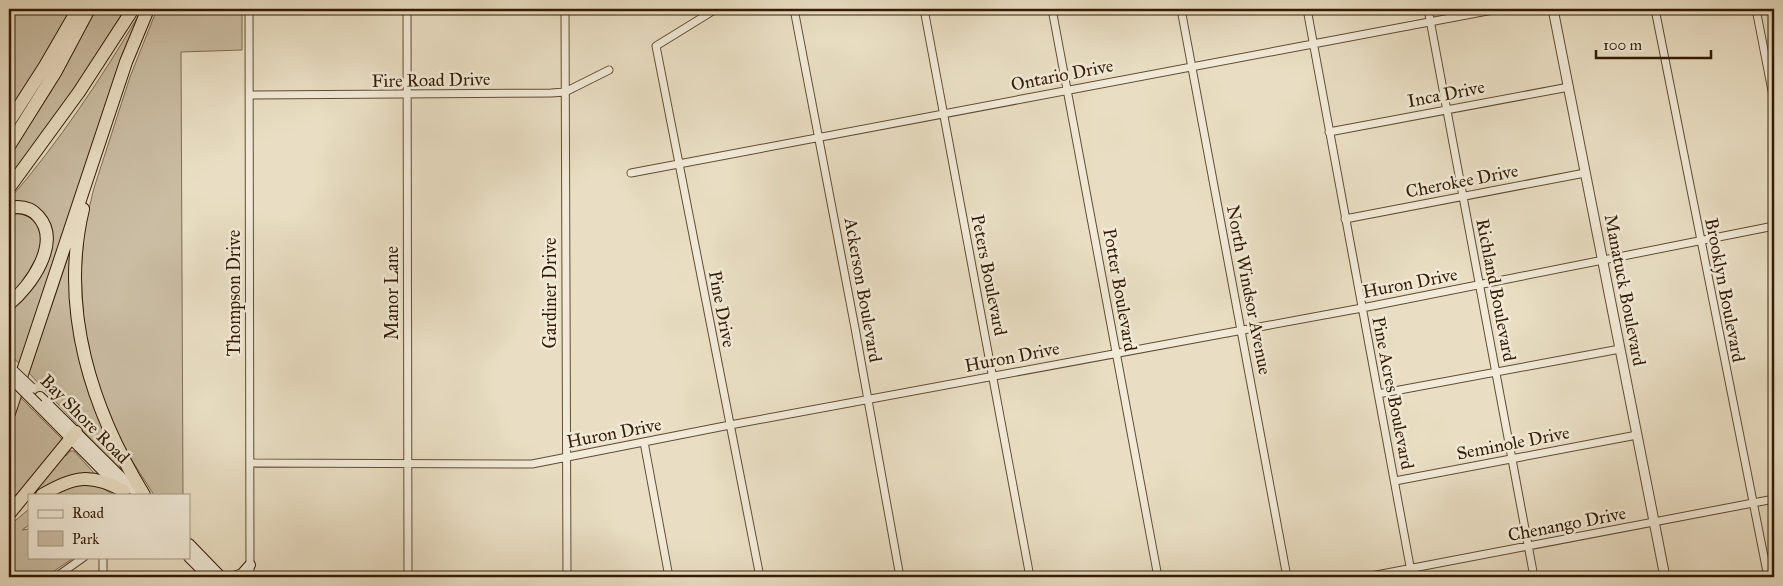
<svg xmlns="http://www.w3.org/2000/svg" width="1783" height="586" viewBox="0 0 1783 586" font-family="'IM FELL Great Primer',serif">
<rect width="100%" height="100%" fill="#e9dec3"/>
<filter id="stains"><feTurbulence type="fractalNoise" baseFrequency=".004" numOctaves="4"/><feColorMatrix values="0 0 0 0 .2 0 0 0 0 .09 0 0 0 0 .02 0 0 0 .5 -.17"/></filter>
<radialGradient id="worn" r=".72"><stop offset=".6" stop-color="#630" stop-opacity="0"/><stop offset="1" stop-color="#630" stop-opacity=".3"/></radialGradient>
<path fill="#cabda3" stroke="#7f6c54" d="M11,9H72L9,114V15Z
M94,9H125L80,80L9,180V155L50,93Z
M157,9H242V50L181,52L183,495H154L110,426L85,339L81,275L84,229L94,188L130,77Z
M140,13L22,366L9,354V308L32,287L48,223L9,204V200C59,142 101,79 140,13Z
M20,213C67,231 28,275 9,299V214Z
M73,242L75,326L128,479L29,373Z
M20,397L62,439L57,446L59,448L9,509V430Z
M70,451H74L95,474L37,495H31L64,454L66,456Z
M92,482L114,495H54L71,485Z
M29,509V525L22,530L29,529V557H75L45,577H9V526Z"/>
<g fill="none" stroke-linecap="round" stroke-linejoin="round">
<defs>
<path id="minor" d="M249,9L250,577
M407,9L408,577
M565,9L567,577
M716,9L656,46L760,577
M794,9L855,328L900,577
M924,9L1030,577
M1052,9L1158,577
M1181,9L1287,577
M1307,9L1412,577
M1428,9L1534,577
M1655,9L1768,577
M1756,9L1774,101
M249,95L551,93L565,92L609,70
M1329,132L1569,87
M631,173L1498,9
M1345,219L1585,173
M1378,394L1620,349
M644,442L669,577
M250,463L532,464L730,425L1362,308L1774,226
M1395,481L1637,435
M103,557V577
M56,577L84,557
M1366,577L1774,499"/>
<path id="tertiary" d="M1553,9L1665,577"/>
<path id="secondary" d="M40,397L139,495
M38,405L120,488
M189,544L221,577
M189,557L209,577
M234,577L242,574L250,565"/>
<path id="motorway" d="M9,122L45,66L78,9
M9,146L56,71L89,9
M9,188L79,92L133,9
M9,208C19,206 30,207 38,216C62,242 31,286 9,304
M83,209C59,310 92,410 144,495
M9,413L126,62L148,9
M42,495C74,476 91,473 124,491
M9,514L76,432"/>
</defs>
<use href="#minor" stroke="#614c34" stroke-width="9"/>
<use href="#tertiary" stroke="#614c34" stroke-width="11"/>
<use href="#secondary" stroke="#341c04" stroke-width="12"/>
<use href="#motorway" stroke="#341c04" stroke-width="14"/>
<use href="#minor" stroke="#f1ead8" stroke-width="7"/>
<use href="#tertiary" stroke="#f1ead8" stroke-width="9"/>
<use href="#secondary" stroke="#f1ead8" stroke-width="10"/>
<use href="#motorway" stroke="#e9dec3" stroke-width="12"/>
<defs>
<path id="secondary-bridge" d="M13,371L31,388
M11,378L38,405"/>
</defs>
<use href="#secondary-bridge" stroke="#341c04" stroke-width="12" stroke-linecap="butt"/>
<use href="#secondary-bridge" stroke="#f1ead8" stroke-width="10"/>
</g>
<g text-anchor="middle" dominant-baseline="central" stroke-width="5" stroke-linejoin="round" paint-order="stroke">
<g font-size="18" fill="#341c04" stroke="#f1ead8">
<text transform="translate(1062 75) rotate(-11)">Ontario Drive</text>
<text transform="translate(431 80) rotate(-1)">Fire Road Drive</text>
<text transform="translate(1446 94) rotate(-11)">Inca Drive</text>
<text transform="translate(1462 181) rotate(-11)">Cherokee Drive</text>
<text transform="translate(989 275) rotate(79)">Peters Boulevard</text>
<text transform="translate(1410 283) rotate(-11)">Huron Drive</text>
<text transform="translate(863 290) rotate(80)">Ackerson Boulevard</text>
<text transform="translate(1120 290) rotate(80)">Potter Boulevard</text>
<text transform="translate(1249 290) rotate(79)">North Windsor Avenue</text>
<text transform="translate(1496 290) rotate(79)">Richland Boulevard</text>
<text transform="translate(1625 290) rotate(79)">Manatuck Boulevard</text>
<text transform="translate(1725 290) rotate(79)">Brooklyn Boulevard</text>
<text transform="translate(234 293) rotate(-90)">Thompson Drive</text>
<text transform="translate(392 293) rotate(-90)">Manor Lane</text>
<text transform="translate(550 293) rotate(-90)">Gardiner Drive</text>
<text transform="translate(722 309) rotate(79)">Pine Drive</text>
<text transform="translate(1012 357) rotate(-11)">Huron Drive</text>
<text transform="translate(1393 393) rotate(79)">Pine Acres Boulevard</text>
<text transform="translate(85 419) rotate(45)">Bay Shore Road</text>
<text transform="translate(614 433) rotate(-11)">Huron Drive</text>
<text transform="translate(1513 443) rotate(-11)">Seminole Drive</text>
<text transform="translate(1567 524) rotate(-11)">Chenango Drive</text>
</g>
</g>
<rect width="1783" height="586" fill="none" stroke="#e9dec3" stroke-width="30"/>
<rect x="10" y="10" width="1763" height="566" fill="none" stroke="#341c04" stroke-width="2.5"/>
<rect x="15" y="15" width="1753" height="556" fill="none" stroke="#341c04"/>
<rect x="28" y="494" width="162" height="65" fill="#f1ead8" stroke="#a59883"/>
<rect x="38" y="510" width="25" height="8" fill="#f1ead8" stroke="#a59883"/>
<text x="72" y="518" font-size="15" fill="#341c04">Road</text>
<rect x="38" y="531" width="25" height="15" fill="#cabda3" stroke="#a59883"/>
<text x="72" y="544" font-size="15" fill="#341c04">Park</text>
<path d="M1596 50v8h115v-8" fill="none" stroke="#341c04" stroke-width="2.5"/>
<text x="1603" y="50" font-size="15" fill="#341c04" stroke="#f1ead8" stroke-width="4" paint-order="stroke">100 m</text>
<rect width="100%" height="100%" filter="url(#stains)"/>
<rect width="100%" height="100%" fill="url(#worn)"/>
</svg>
